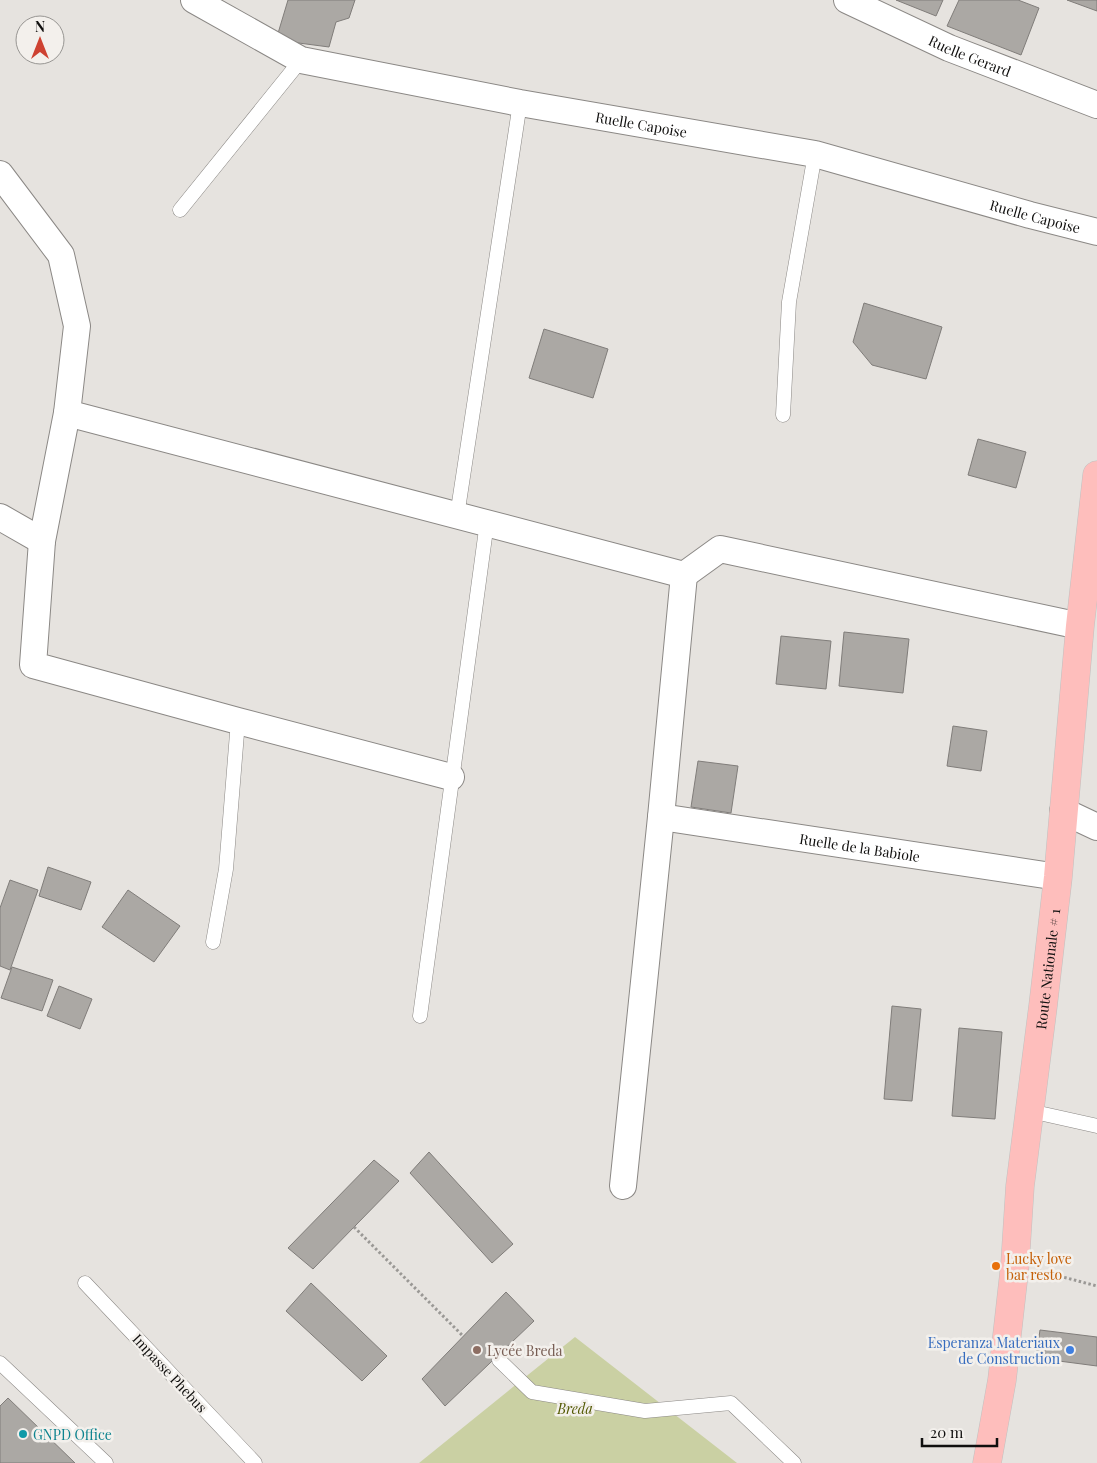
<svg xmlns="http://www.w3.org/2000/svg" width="1097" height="1463" viewBox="0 0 1097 1463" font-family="'Playfair Display',serif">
<rect width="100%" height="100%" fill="#e6e3df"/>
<path fill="#cad0a3" d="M575,1337L737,1463H419Z"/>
<path fill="#aba8a4" stroke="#807d7a" d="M288,0H355L349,18L336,22L329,47L276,40Z
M896,0H943L936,16Z
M959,0H1018L1039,8L1021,55L947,26Z
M1067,0H1097V11Z
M864,303L942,327L926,379L872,365L853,342Z
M544,329L608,349L593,398L529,378Z
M978,439L1026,452L1016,488L968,475Z
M844,632L909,639L903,693L839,686Z
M781,636L831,641L826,689L776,684Z
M953,726L987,731L981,771L947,766Z
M698,761L738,766L731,813L691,807Z
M48,867L91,882L81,910L39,896Z
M10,880L38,890L10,970L0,966V908Z
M128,890L180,926L154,962L102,927Z
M12,967L53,980L42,1011L1,998Z
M59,986L92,999L80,1029L47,1016Z
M892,1006L921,1009L912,1101L884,1099Z
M959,1028L1002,1032L995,1119L952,1116Z
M429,1152L513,1244L492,1263L410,1173Z
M374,1160L399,1181L313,1269L288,1248Z
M311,1283L387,1356L362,1381L286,1311Z
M506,1292L534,1321L445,1406L422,1379Z
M1040,1330L1097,1337V1366L1036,1358Z
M8,1398L75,1463H0V1406Z"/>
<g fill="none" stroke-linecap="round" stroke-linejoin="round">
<defs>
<path id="lane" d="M180,210L301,60
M783,415L789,302L815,154
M457,516L520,103
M213,942L226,869L238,721
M420,1016L487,522
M1030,1111L1097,1126
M85,1283L255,1463
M499,1360L532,1392L645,1411L731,1403L794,1463
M0,1363L106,1463"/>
<g id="street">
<path id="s1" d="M194,0L301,60L520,103L815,154L1030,215L1097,232"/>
<path id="s2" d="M847,0L949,48L1097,105"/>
<path d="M0,174L61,255L77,326L67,413L42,541L33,665L238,721L451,777"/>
<path d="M67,413L684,575L720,549L1080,626"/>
<path d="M0,517L42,541"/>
<path d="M1063,811L1097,827"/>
<path id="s3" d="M661,817L1058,877"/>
<path d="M623,1186L661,817L684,575"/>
</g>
<g id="primary">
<path id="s4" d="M987,1463L1002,1380L1015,1264L1020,1186L1043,1006L1058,877L1080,626L1097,475"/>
</g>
</defs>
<use href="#lane" stroke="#8b8885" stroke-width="15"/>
<use href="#street" stroke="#8b8885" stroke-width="28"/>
<use href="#primary" stroke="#c1c1c0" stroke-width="29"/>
<path stroke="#9a9895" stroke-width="3" stroke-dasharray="2.5 2.5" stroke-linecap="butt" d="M354,1227L463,1336
M1040,1271L1097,1286"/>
<use href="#lane" stroke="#fff" stroke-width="14"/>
<use href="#street" stroke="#fff" stroke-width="26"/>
<use href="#primary" stroke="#febebc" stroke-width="28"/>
</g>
<circle fill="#e8710a" stroke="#f3f0ec" stroke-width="2" cx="996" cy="1266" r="5"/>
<circle fill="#8d6e63" stroke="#f3f0ec" stroke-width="2" cx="477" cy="1350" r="5"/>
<circle fill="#3f7fe0" stroke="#f3f0ec" stroke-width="2" cx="1070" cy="1350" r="5"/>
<circle fill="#0f9aa8" stroke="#f3f0ec" stroke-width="2" cx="23" cy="1434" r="5"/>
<g text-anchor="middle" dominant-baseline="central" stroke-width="5" stroke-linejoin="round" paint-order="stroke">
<g font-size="14" fill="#100f0e" stroke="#f3f0ec">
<text stroke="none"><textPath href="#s2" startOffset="135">Ruelle Gerard</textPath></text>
<text stroke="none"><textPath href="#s1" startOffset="469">Ruelle Capoise</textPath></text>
<text stroke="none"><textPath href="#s1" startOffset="874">Ruelle Capoise</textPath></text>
<text stroke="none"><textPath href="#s3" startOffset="201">Ruelle de la Babiole</textPath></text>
<text stroke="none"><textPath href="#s4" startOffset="498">Route Nationale # 1</textPath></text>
<text transform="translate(170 1373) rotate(47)">Impasse Phebus</text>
</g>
<g font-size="14" fill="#c56008" stroke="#f3f0ec" text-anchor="start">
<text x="1006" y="1258">Lucky love<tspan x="1006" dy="16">bar resto</tspan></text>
</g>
<g font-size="14" fill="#366cbe" stroke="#f3f0ec" text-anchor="end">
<text x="1060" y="1342">Esperanza Materiaux<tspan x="1060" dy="16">de Construction</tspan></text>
</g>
<g font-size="14" fill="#785e54" stroke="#f3f0ec" text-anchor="start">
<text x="487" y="1350">Lycée Breda</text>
</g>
<g font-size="14" font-style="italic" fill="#535902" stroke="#f3f0ec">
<text x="575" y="1408">Breda</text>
</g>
<g font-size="14" fill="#0d838f" stroke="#f3f0ec" text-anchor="start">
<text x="33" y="1434">GNPD Office</text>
</g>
</g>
<g transform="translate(40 40)"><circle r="24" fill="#f3f0ec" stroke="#989693"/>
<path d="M0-4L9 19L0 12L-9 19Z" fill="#ce4232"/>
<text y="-8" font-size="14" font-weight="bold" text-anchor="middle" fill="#100f0e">N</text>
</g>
<path d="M922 1438v8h75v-8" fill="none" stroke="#100f0e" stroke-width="2.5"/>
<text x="930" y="1438" font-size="15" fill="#100f0e" stroke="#f3f0ec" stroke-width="4" paint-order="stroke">20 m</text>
</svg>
